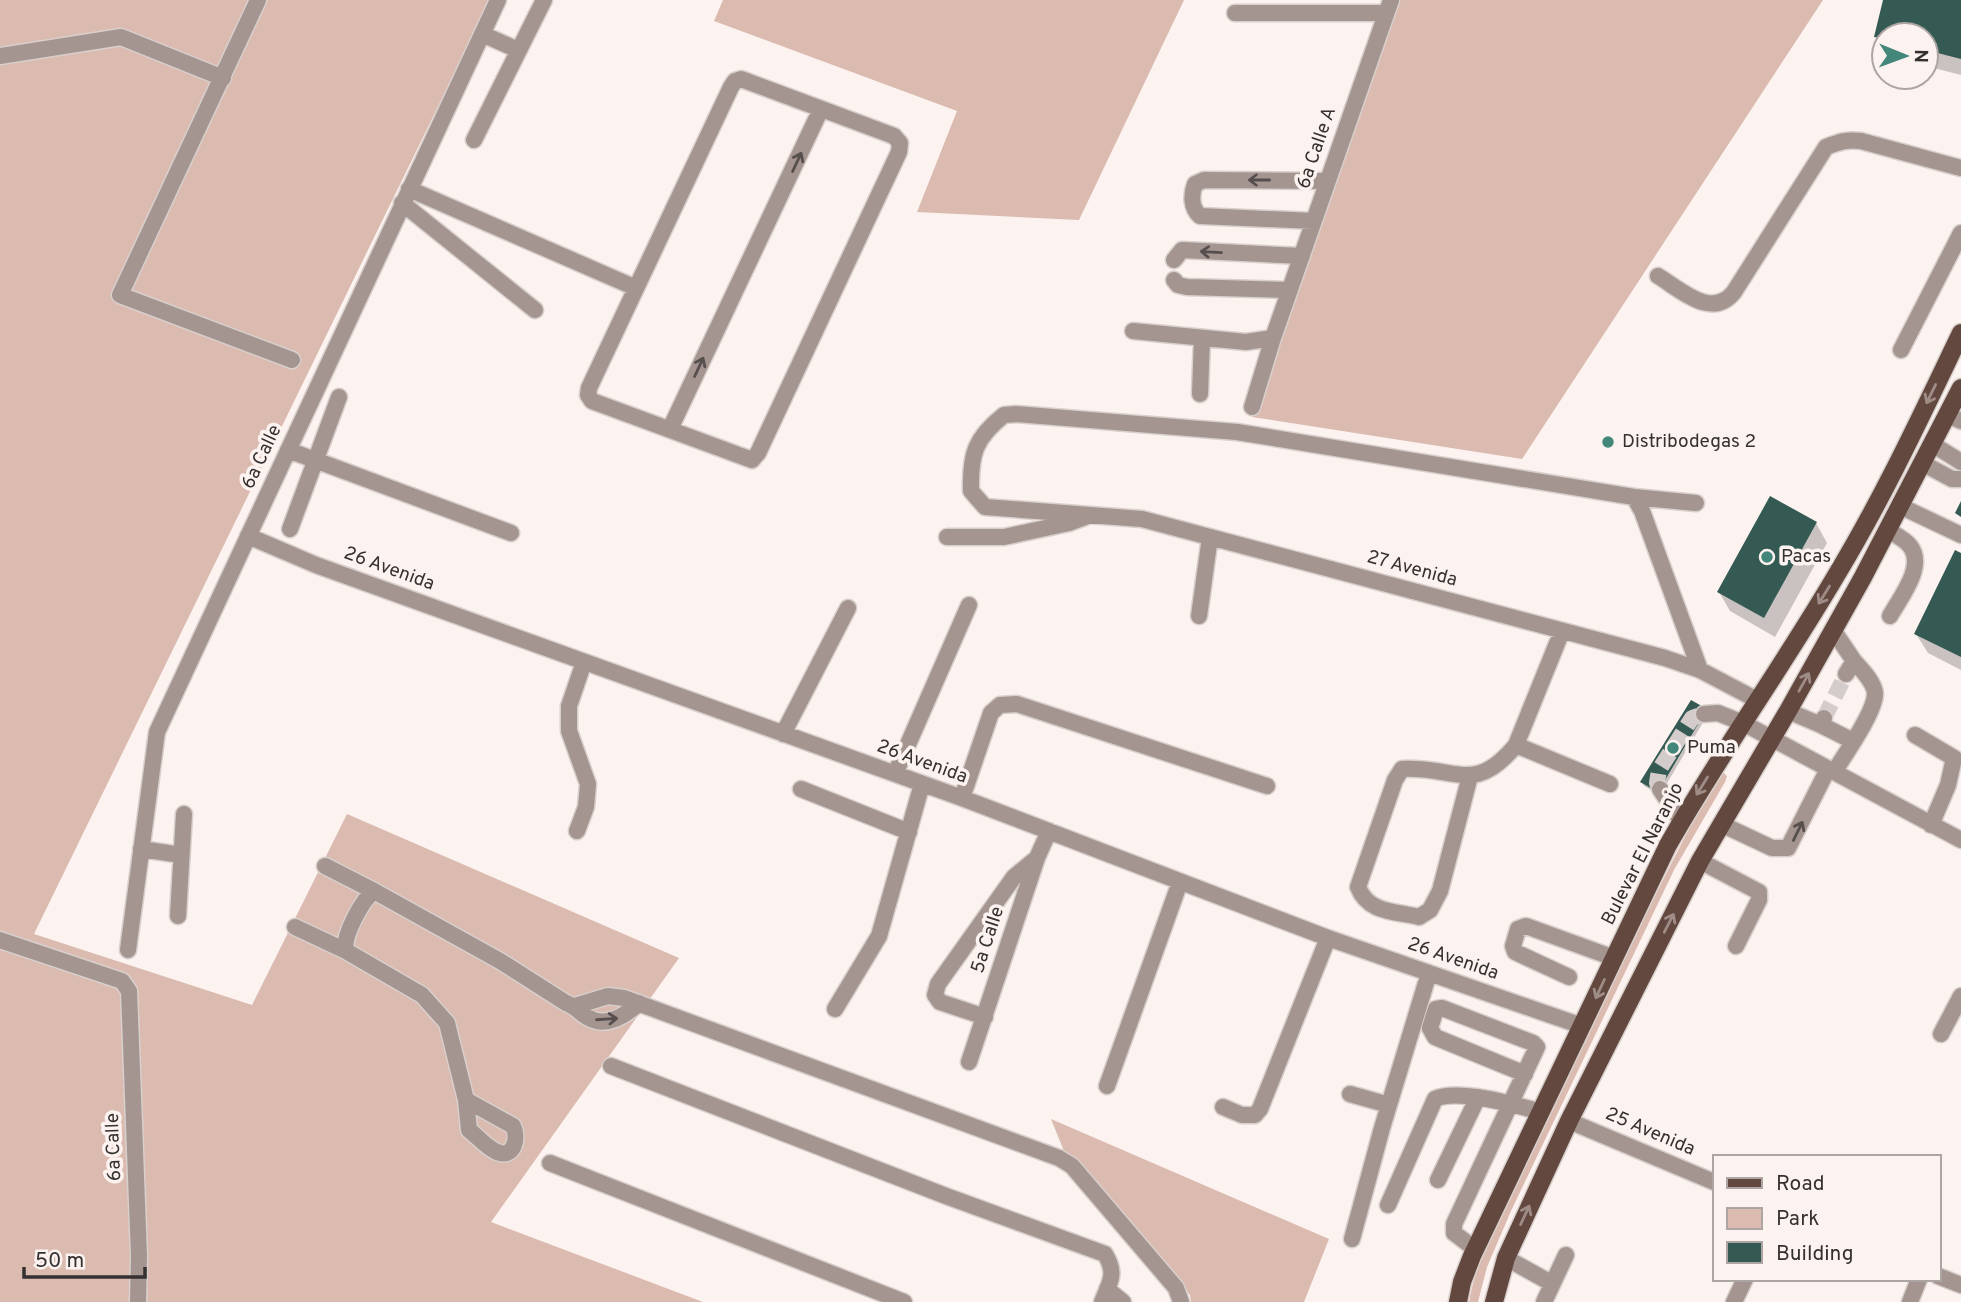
<svg xmlns="http://www.w3.org/2000/svg" width="1961" height="1302" viewBox="0 0 1961 1302" font-family="Overpass,sans-serif">
<rect width="100%" height="100%" fill="#fcf3f0"/>
<path fill="#dbbaaf" d="M0,0H490L34,934L252,1005L347,814L679,958L491,1222L703,1302H0Z
M723,0H1184L1079,220L917,212L957,111L714,21Z
M1397,0H1823L1522,459L1252,417Z
M1724,773L1727,776L1725,782L1674,870L1511,1211L1487,1267L1478,1302H1469C1479,1243 1519,1175 1545,1120C1600,1006 1655,893 1714,781L1719,774Z
M1051,1119L1329,1239L1304,1302H1191L1190,1295L1145,1243L1068,1161Z"/>
<path fill="#0003" d="M1885,0H1961V75L1926,66V35H1884V50L1876,36Z
M1816,523L1827,543L1775,637L1730,611L1719,592Z
M1961,555V670L1928,653L1916,634Z
M1691,702L1708,714L1660,795L1644,786L1642,782Z"/>
<path fill="#345a53" d="M1883,0H1961V59L1926,50V35H1884V39L1874,37Z
M1770,496L1817,522L1764,618L1717,592Z
M1961,501V517L1955,513Z
M1955,550L1961,553V657L1914,634Z
M1691,700L1707,709L1658,792L1640,782Z"/>
<g fill="none" stroke-linecap="round" stroke-linejoin="round">
<path stroke="#d4ccca" stroke-width="16" stroke-dasharray="16 8" stroke-linecap="butt" d="M1824,718L1846,674
M1660,789L1657,783L1659,770L1692,718L1704,714"/>
<defs>
<path id="minor" d="M258,0L120,295L292,360
M1235,13H1386
M482,34L518,50
M0,56L121,37L223,78
M741,79L894,136L900,143L899,152L758,453L752,460L592,401L588,395L589,388L731,87L735,81Z
M474,140L544,0
M409,189L636,288
M402,203L535,310
M1314,221L1200,216C1191,208 1191,195 1195,184L1204,180L1327,181
M1174,260L1182,250L1302,256
M1658,276C1681,290 1712,320 1734,292L1826,147C1839,142 1847,139 1861,141L1961,168
M1174,280L1178,285L1187,287L1290,290
M1133,331L1246,342L1273,338
M1901,350L1961,233
M1200,394L1202,338
M1252,407L1273,338L1391,0
M1947,415L1961,421
M670,429L821,109
M1932,444L1961,462
M288,450L511,533
M1922,463L1952,479H1961
M1634,497L1642,511L1700,670
M1696,503L1634,497L1237,432L1016,414L1004,415C975,438 970,454 971,491L985,507L1142,519L1665,658L1700,670L1757,700
M1900,506L1961,535
M290,529L339,397
M1887,530C1894,534 1905,539 1910,546C1926,566 1900,598 1890,616
M248,536L316,565L962,798L1328,938L1582,1026
M947,537H1004L1069,523L1085,517
M1199,616L1210,537
M1833,630L1854,661L1846,674
M1788,711L1821,725L1824,718
M1704,714L1718,713L1743,723L1961,840
M1821,725L1853,741
M783,734L848,608
M1915,735L1954,758L1948,785L1931,825
M1516,745L1610,784
M1834,772C1844,756 1876,711 1875,693C1874,682 1862,670 1854,661
M895,774L969,605
M1470,776L1440,891L1430,910L1419,917C1394,911 1368,913 1358,887L1395,780L1402,769C1456,766 1474,796 1516,745L1562,631
M801,789L909,832
M1660,789L1681,821
M962,798L991,713L1000,705L1017,704L1267,786
M1721,824L1772,848H1788L1828,769
M577,831L586,807L588,784L569,731V706L584,662
M141,849L181,855
M1700,861L1759,892V900L1736,946
M325,866L374,891
M178,916L184,814
M295,927L346,951
M0,940L122,981L129,991L139,1256L138,1302
M128,950L157,732L498,0
M1569,977L1515,952L1513,946L1518,929L1526,926L1614,958
M575,1006L608,996L624,998L1059,1158L1072,1166L1176,1288L1181,1302
M835,1009L879,936L922,784
M985,1017L940,1002L935,995L938,984L1014,877L1037,858
M1941,1034L1961,996
M969,1062L1037,858L1049,831
M611,1066L946,1196L1105,1254C1117,1274 1110,1282 1102,1302
M1107,1086L1180,882
M1350,1094L1389,1105
M466,1100L513,1126C519,1138 514,1159 497,1152C487,1148 477,1136 469,1130L466,1100L447,1023L422,995L346,951C342,937 362,900 374,891L500,961L566,1003C576,1006 580,1014 589,1018C607,1028 626,1015 639,1003
M1223,1107L1242,1115H1255L1260,1109L1328,938
M1569,1121L1714,1182
M550,1163L904,1302
M1438,1180L1478,1097
M1388,1205L1435,1099C1457,1088 1516,1105 1541,1112
M1352,1239L1382,1128L1429,973
M1475,1249L1454,1233V1224L1537,1047L1533,1043L1442,1008L1436,1009L1430,1028L1435,1037L1525,1074
M1506,1258L1551,1283
M1938,1276L1961,1285
M1107,1289L1123,1302
M1544,1302L1566,1255
M1734,1302L1745,1279
M1910,1302L1919,1279"/>
<path id="major" d="M1458,1302L1462,1282L1472,1256L1668,845C1721,752 1783,666 1837,574C1884,496 1922,414 1961,333
M1494,1302L1506,1258L1569,1121L1700,861L1788,711L1863,577L1961,388"/>
</defs>
<use href="#minor" stroke="#d8d0cd" stroke-width="19"/>
<use href="#major" stroke="#d8d0cd" stroke-width="21"/>
<use href="#minor" stroke="#a59590" stroke-width="16"/>
<use href="#major" stroke="#62483f" stroke-width="18"/>
</g>
<defs><path id="oneway-shaft" d="M-6 0H5M1.5-3L5.5 0L1.5 3" fill="none" stroke-width="1.6" stroke-linecap="round" stroke-linejoin="round" transform="scale(1.75)"/></defs>
<g stroke="#574f4d">
<use href="#oneway-shaft" transform="translate(797 162) rotate(-65)"/>
<use href="#oneway-shaft" transform="translate(1259 180) rotate(-180)"/>
<use href="#oneway-shaft" transform="translate(1211 252) rotate(-177)"/>
<use href="#oneway-shaft" transform="translate(699 367) rotate(-65)"/>
<use href="#oneway-shaft" transform="translate(1798 831) rotate(-64)"/>
<use href="#oneway-shaft" transform="translate(607 1019) rotate(-4)"/>
</g>
<g stroke="#a08c86">
<use href="#oneway-shaft" transform="translate(1931 394) rotate(116)"/>
<use href="#oneway-shaft" transform="translate(1824 595) rotate(122)"/>
<use href="#oneway-shaft" transform="translate(1804 682) rotate(-61)"/>
<use href="#oneway-shaft" transform="translate(1702 786) rotate(122)"/>
<use href="#oneway-shaft" transform="translate(1669 923) rotate(-63)"/>
<use href="#oneway-shaft" transform="translate(1600 989) rotate(115)"/>
<use href="#oneway-shaft" transform="translate(1525 1215) rotate(-65)"/>
</g>
<g fill="#43877b" stroke="#fcf3f0" stroke-width="2.5">
<circle cx="1608" cy="442" r="7"/>
<circle cx="1767" cy="557" r="7"/>
<circle cx="1673" cy="748" r="7"/>
</g>
<g text-anchor="middle" dominant-baseline="central" stroke-width="7" stroke-linejoin="round" paint-order="stroke">
<g font-size="19" fill="#353130" stroke="#fcf3f0">
<text transform="translate(1317 148) rotate(-71)">6a Calle A</text>
<text transform="translate(262 457) rotate(-65)">6a Calle</text>
<text transform="translate(389 569) rotate(20)">26 Avenida</text>
<text transform="translate(1412 569) rotate(15)">27 Avenida</text>
<text transform="translate(922 762) rotate(20)">26 Avenida</text>
<text transform="translate(1643 854) rotate(-63)">Bulevar El Naranjo</text>
<text transform="translate(988 940) rotate(-72)">5a Calle</text>
<text transform="translate(1453 959) rotate(19)">26 Avenida</text>
<text transform="translate(1650 1132) rotate(23)">25 Avenida</text>
<text transform="translate(114 1147) rotate(-92)">6a Calle</text>
</g>
<g font-size="19" fill="#353130" stroke="#fcf3f0" text-anchor="start">
<text x="1622" y="442">Distribodegas 2</text>
<text x="1781" y="557">Pacas</text>
<text x="1687" y="748">Puma</text>
</g>
</g>
<rect x="1713" y="1155" width="228" height="126" fill="#fcf3f0" stroke="#aca5a3" stroke-width="2"/>
<rect x="1727" y="1178" width="35" height="10" fill="#62483f" stroke="#aca5a3" stroke-width="2"/>
<text x="1776" y="1190" font-size="21" fill="#353130">Road</text>
<rect x="1727" y="1208" width="35" height="21" fill="#dbbaaf" stroke="#aca5a3" stroke-width="2"/>
<text x="1776" y="1225" font-size="21" fill="#353130">Park</text>
<rect x="1727" y="1242" width="35" height="21" fill="#345a53" stroke="#aca5a3" stroke-width="2"/>
<text x="1776" y="1260" font-size="21" fill="#353130">Building</text>
<g transform="translate(1905 56) rotate(91)"><circle r="33" fill="#fcf3f0" stroke="#aca5a3" stroke-width="2"/>
<path d="M0-5L12 26L0 18L-12 26Z" fill="#43877b"/>
<text y="-10" font-size="19" font-weight="bold" text-anchor="middle" fill="#353130">N</text>
</g>
<path d="M24 1267v10h121v-10" fill="none" stroke="#353130" stroke-width="3.5"/>
<text x="35" y="1267" font-size="21" fill="#353130" stroke="#fcf3f0" stroke-width="5" paint-order="stroke">50 m</text>
</svg>
